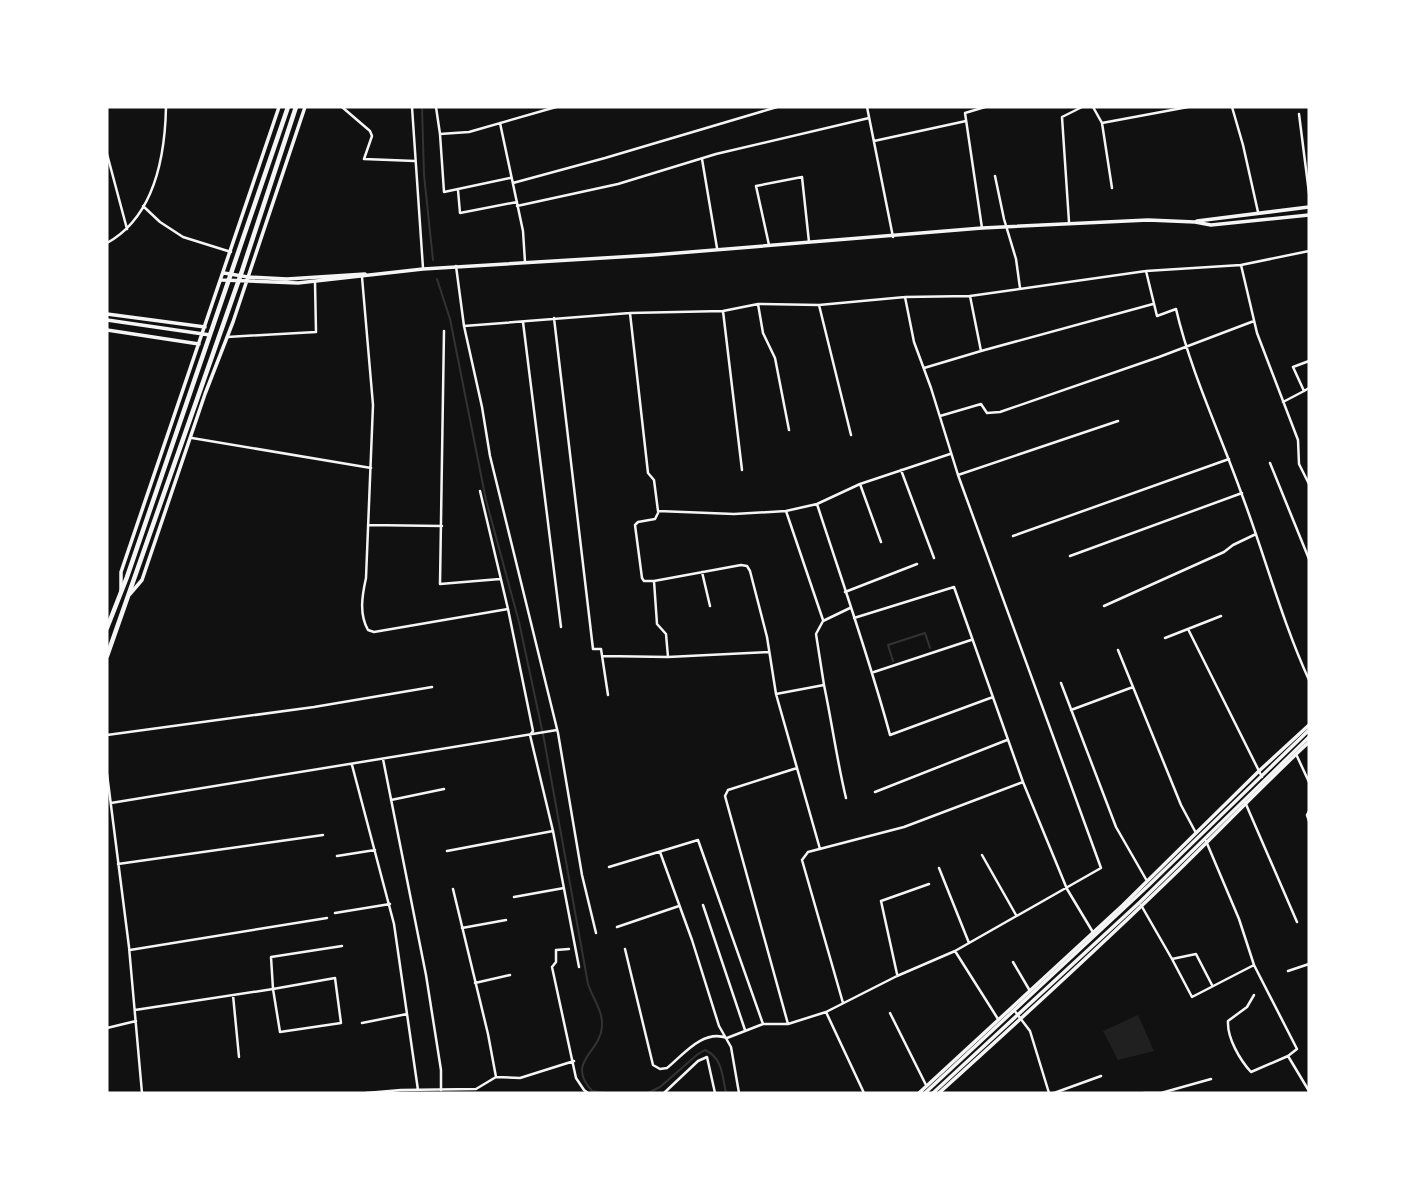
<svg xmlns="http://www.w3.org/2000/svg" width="1416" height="1200" viewBox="0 0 1416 1200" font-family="Roboto,sans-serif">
<rect width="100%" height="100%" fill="#111"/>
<path fill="#202020" d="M1138,1015L1154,1051L1118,1060L1103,1031Z"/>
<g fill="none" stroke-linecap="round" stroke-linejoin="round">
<path stroke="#333" stroke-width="2" d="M422,107L424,175L433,260
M437,279L450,319L486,500L519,622L544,739L588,984C593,999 603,1011 602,1026C601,1053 565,1061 592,1091L607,1093
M893,661L888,645L925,633L930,648
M648,1093L660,1087L698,1054L705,1050C723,1058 722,1076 726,1093"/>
<path stroke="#f5f5f5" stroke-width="2.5" d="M342,107L370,131L372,136L364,159L415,161
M412,107L423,268
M436,107L440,134L469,132L556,107
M867,107L893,237
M1093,107L1102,123L1188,107
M1232,107L1243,145L1258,212
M1299,114L1309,193
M500,123L523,231L525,262
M1102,123L1112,188
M440,134L444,192L510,178
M874,141L966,121
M107,154L127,229
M702,159L717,248
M995,176L1004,219L1016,259L1020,288
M513,183L605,158L777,107
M458,190L460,213L517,202
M143,206L160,222L183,237L231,252
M517,206L618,184L716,154L869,118
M1069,222L1062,117L1082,107
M982,228L965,113L985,107
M107,243C154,217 165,157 166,107
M769,245L756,186L802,177L809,242
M1241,265L1257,333L1298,440L1299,464L1309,484
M456,266L464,326L482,407L490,456L558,733L582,875L596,933
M1146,271L1157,316L1176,309C1191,373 1220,433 1242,495C1265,556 1282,621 1309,680
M362,277L373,405L366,578C362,596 359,614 368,630L374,632L508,609
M970,296L981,351L1153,304
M758,304L763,333L775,358L789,430
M819,305L851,435
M723,311L742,470
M630,313L648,473L654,480L658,511L734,514L786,511L817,504L860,484L950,454
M554,318L593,649H601L608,695
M523,322L561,627
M464,326L630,313L723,311L758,304L819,305L905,297L970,296L1146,271L1241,265L1309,251
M444,331L440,584L500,579
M227,337L316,332L315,282
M1309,361L1293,367L1304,391L1309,388
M924,368L981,351
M1283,402L1304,391
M940,416L981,404L987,413L1000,412L1159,357L1254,321
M192,438L371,468
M1270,463L1309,559
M901,470L934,558
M958,475L1118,421
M860,484L881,542
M480,491L508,609L533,731L530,735L553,831L579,967
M817,504C842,581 869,657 890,735L993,697
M786,511L823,620
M658,513L655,519L638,522L635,525L642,578L644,581H654L741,565L747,566L750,571L767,637L776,694L820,849
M368,525L442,526
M1013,536L1229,459
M1070,556L1242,493
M702,572L710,606
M654,581L657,624L666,634L668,657
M845,592L917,564
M1104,606L1224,552L1233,545L1256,534
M854,618L954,587L1023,782L1067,889L1094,934
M1188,629L1262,777
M1165,638L1221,616
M1118,650L1181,805L1196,833
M603,656L668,657L769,652
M874,672L971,640
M1061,683L1116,827L1147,881
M824,685C832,723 837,761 846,798
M776,694L824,685L816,634L823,621L850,608
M1071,710L1133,687
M107,735L314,707L432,687
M1296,754L1309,782
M383,759L426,975L441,1070V1090
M352,765L394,924L418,1090
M107,774L129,947L142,1093
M875,792L1007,740
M391,800L444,789
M1245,802L1297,922
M111,803L557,730
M1309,811L1307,815L1309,821
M1206,841L1239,919L1254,965
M447,851L553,831
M660,852L692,940L719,1026L731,1047L739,1093
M982,855L1016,915
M337,856L375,850
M118,864L323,835
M609,867L698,840L763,1024
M939,868L969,943
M453,889L488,1034L496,1077
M514,897L564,888
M703,905L745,1030
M1141,905L1172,959L1196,954L1212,985
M335,913L390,904
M617,927L679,906
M462,928L506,920
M569,949L556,950V962L552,967L576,1078L584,1090L588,1093
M625,949L653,1065L660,1069L667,1068C684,1054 703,1029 727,1038
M130,950L327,918
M955,951L998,1019
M1172,959L1192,997L1254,965L1297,1049L1288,1056
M1013,962L1030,991
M1288,971L1309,964
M897,974L881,901L929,884
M475,983L510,975
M233,995L239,1057
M1254,995L1247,1007L1228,1021C1227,1038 1240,1060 1251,1072L1288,1056L1309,1091
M843,1003L802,860L808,852L904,827L1023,782
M135,1010L273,989L280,1032L341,1023L335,978L273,989L271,957L342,946
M1014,1010L1030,1031L1049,1093
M826,1012L864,1093
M890,1013L926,1085
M362,1023L407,1014
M788,1024L725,796L728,790L797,768
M107,1028L136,1021
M727,1038L763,1024H788L826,1012L897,976L955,951L1101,868L958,475L931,388L914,342L905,297
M366,1093L401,1090L476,1089L496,1077L520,1078L574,1061
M664,1093L698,1061L707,1057L715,1093
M1054,1093L1101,1076
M1144,1093H1161L1211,1079"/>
<path stroke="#f5f5f5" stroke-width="3.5" d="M919,1093L1123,905L1259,771L1309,725
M939,1093C1022,1018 1104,943 1184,865C1226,824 1266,782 1309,742"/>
<path stroke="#f5f5f5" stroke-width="3.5" d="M1197,221L1309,207
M224,273L248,277L287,279L365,274
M222,280L298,283L423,269L653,255L982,228L1148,220L1195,222L1211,225L1309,215
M107,314L205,327
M107,320L210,335
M107,330L199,344
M121,592V572L279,107
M130,594L142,580L205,394L233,322L305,107
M925,1093L1149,885L1309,730
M933,1093L1140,902L1309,737"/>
<path stroke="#f5f5f5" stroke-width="4.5" d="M107,628L127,577L288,107
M107,656L242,271L296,107"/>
</g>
<rect width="1416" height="1200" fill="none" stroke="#ffffff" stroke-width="217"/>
</svg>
